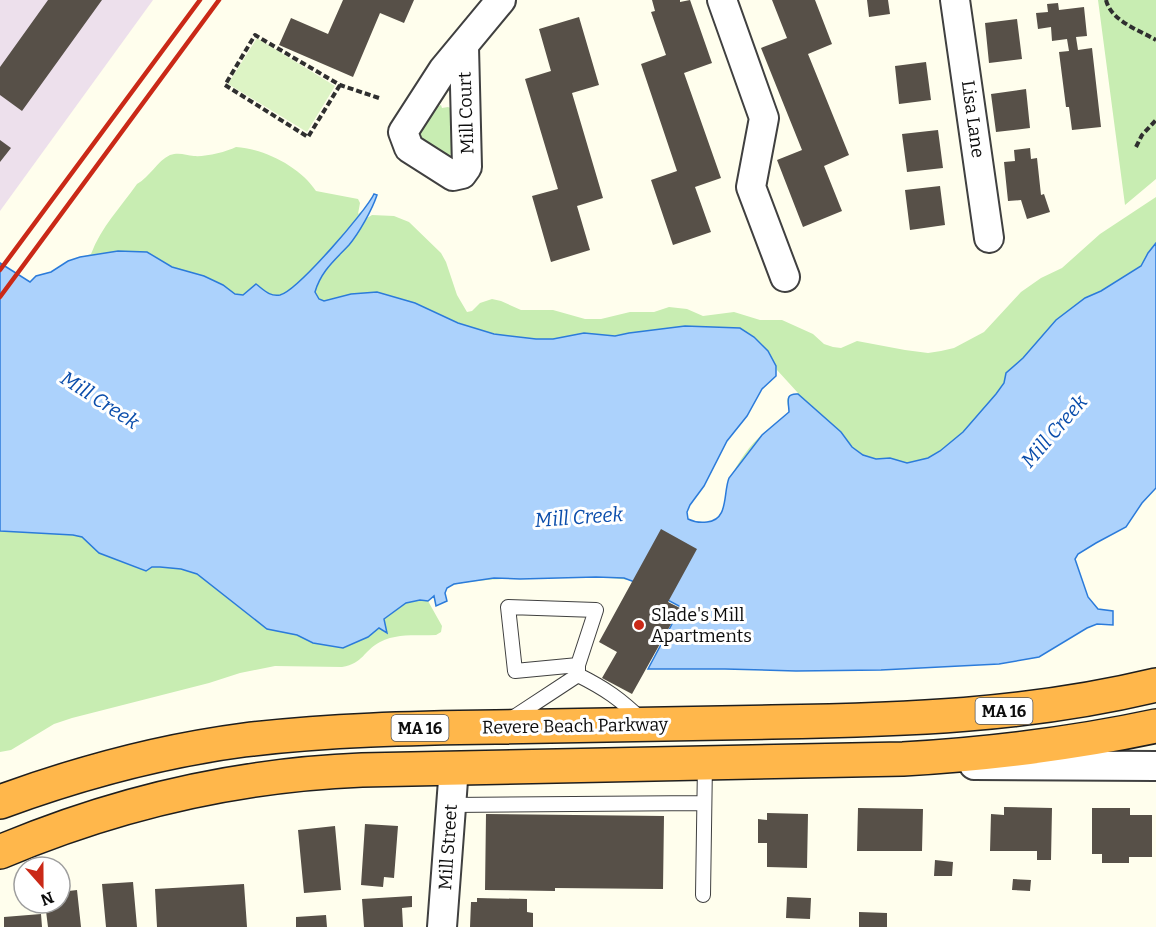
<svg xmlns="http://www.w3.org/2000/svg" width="1156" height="927" viewBox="0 0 1156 927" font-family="Bitter,serif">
<rect width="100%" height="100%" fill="#fffeed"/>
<path fill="#ede0ec" d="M0,0H153L0,211Z"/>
<path fill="#c8edb2" d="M1098,0H1156V179L1125,205Z
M441,105L442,108L448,107L453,109L454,152L446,158H441L415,134L434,108Z
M236,147C265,149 300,167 316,191L358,199L360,203L358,214L366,208L374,194L377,195L367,218L372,215L394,216L409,222L441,253L446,262L457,295L467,312L472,311L480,303L492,299L501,301L521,310H553L585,319H601L630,312H654L669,307L687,309L703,316L734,312L760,320H782L813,334L824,344L833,347L841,348L857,341L905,350L928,353L941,351L954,348L984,332L1021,292L1041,278L1062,268L1100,234L1156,197V283L1000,447L727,537L688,520C697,523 711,525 719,517C729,507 723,490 730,478C738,463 750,444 764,433C772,426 782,421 789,412L787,400L789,396L798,393L777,370L776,366L393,522L0,263L30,282L36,276L51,272L68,261L91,254C101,227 121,207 137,184C150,177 157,161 170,155C179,152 186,155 194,156C205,157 226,152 236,147Z
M0,392L526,541L632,581C613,574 459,576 447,588C443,592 445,597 447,601L436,606L434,596L428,601L442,626L441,632L436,635C417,636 397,633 380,642C363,651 364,663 342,667L275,666L240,673L209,683L72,718L54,724L11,750L0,752Z"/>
<path fill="#ddf4c5" d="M257,38L335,86L307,132L228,84Z"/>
<path fill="#acd2fc" stroke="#2b7bda" stroke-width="1.5" d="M374,194L377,195C372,210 359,233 349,245C335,260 321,271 315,292L319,299L324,301L351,294L377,292L415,303L458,323L494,334L536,339H553L584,333L615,336L629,333L685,326L740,328L754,337L768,351L776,366V376L762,389L747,416L727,441L704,486L690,505L687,512L688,519C694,522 700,523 707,522C729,520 723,493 729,478L762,435L789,412C789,403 784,393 798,394L841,432L852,447L863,455L876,459L890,458L907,463L928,458L940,451L963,432L996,394L1004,383L1006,373L1023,358L1056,320L1085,298L1101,291L1141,266L1148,253L1156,243V488L1142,503L1126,527L1096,543L1078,554L1075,559L1088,597L1098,609L1113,611V625L1097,624L1087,628L1039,657L999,664L881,670L796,671L725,669H648L681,607L632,581L624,578L596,577L520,579L494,578L467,582L454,584L447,588L445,593L447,601L436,606L434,596L428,601L420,600L406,603L384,619L387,633L379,628L368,637L343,648L313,643L297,635L267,629L197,574L181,569L160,567H152L146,571L99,553L82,537L73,535L0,531V263L30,282L36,276L51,272L68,261L80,257L118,251L147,252L172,267L204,276L223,285L235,294L243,295L256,284C264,290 270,297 280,295C297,291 366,211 374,194Z"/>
<path fill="#575048" d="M48,0H102L22,111L0,95V67Z
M343,0H414L404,23L380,13L353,77L279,45L291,18L328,34Z
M652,0H680V2L690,0L712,63L684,73L721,178L695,187L711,232L673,245L651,180L677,171L641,64L666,55L651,12L655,11Z
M772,0H815L832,44L808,54L849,155L824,166L842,211L803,227L777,160L802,150L761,48L787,38Z
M867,0H888L890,14L869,17Z
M1058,3L1059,10L1084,7L1087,36L1076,37L1078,50L1092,48L1101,127L1072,130L1069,107H1066L1059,52L1069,51L1067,39L1052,41L1051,27L1038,29L1036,13L1048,12L1047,4Z
M579,17L599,85L572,93L603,198L577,206L590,250L551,262L532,196L558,189L525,79L551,71L539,29Z
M1017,19L1022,59L989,63L985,23Z
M926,62L931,100L899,104L895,66Z
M1026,89L1030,128L996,132L991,94Z
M938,130L943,168L907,172L902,134Z
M0,140L11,148L0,162Z
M1030,148L1031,159L1037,158L1041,195L1044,194L1050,212L1027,219L1021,200L1008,201L1004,162L1015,161L1014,150Z
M940,186L945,225L910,230L905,190Z
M661,529L697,549L668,602L680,608L632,694L602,678L617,652L599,642Z
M1004,807L1052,808L1051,860H1037V851H990L991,814L1004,815Z
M858,808L923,809L922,851H857Z
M1092,808H1130V815H1152V857H1129V863H1102V854H1092Z
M767,813L808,814L807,868L767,867V843H758V819L767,820Z
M486,814L664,816L663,889L555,888V891L485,890Z
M365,824L398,826L394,878L384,877L383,887L361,885Z
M335,826L341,890L304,893L298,830Z
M935,860L953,862L952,876H934Z
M1013,879L1031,880L1030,891L1012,890Z
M133,882L137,927H106L102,884Z
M244,884L247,927H157L155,889Z
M77,890L81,927H48L45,903H60V892Z
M412,896V907L402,908L403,927H364L362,899Z
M787,897L811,898L810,919L786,918Z
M477,898L527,899V912L533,913V927H470L471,902H477Z
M859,912L887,913V927H859Z
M41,914L42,927H4V917Z
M326,915L327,927H296V917Z"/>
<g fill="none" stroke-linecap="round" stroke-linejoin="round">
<defs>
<path id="lane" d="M578,675V665L596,610L508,607L515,671L578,665
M511,719L578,675C606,689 620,699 643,721
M451,805L704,803
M703,895L705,763"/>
<path id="street" d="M722,0L764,118L751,187L785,277
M955,0L989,238
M464,47L467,167L462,174L453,176L409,148L403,132L443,70L501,0
M974,765L1156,766
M442,927L454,767"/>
<path id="highway" d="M0,802C79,773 160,751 244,740C328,730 412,728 496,727C588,726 680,724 772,722C903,720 1027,716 1156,685
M0,852C116,803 236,775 362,770L903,759C989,754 1072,744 1156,726"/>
</defs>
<use href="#lane" stroke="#404040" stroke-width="16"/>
<use href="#street" stroke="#404040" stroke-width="32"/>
<use href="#highway" stroke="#1e1e1e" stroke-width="36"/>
<path stroke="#2f2f2f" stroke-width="4" stroke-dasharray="6 3" stroke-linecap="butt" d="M1106,0C1111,21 1139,30 1156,40
M340,85L308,137L225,85L255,35L340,85L379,98
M1136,147L1142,135L1156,120"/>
<use href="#lane" stroke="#fff" stroke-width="14"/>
<use href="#street" stroke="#fff" stroke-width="28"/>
<use href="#highway" stroke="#ffb74b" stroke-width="33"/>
<path stroke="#ca2917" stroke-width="4.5" d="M0,270L200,0
M0,297L219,0"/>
</g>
<circle fill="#ca2917" stroke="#fff" stroke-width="2" cx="639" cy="625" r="6"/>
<g text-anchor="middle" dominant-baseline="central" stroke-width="6" stroke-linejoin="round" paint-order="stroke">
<g fill="#fff" stroke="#565656" stroke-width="1.5">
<rect x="975.5" y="698" width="57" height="26" rx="4.5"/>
<rect x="391.5" y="715" width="57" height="26" rx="4.5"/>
</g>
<g font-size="16" font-weight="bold" fill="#0d0d0d">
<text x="1004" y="711">MA 16</text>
<text x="420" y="728">MA 16</text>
</g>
<g font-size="18" fill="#0d0d0d" stroke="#fff">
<text transform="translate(466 113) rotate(-92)">Mill Court</text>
<text transform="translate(973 119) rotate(82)">Lisa Lane</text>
<text transform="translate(575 726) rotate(-1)">Revere Beach Parkway</text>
<text transform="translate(448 847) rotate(-86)">Mill Street</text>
</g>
<g font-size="18" fill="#0d0d0d" stroke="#fff" text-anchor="start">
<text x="651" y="615">Slade's Mill<tspan x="651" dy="21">Apartments</tspan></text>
</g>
<g font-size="20" font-style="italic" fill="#0a4dab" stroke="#fff">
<text transform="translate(100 400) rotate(33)">Mill Creek</text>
<text transform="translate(1054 431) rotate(-49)">Mill Creek</text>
<text transform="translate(579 517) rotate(-4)">Mill Creek</text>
</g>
</g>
<g transform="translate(42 885) rotate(159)"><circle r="28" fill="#ffffff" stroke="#9e9e9e" stroke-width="1.5"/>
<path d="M0-4.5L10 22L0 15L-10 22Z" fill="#ca2917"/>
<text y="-9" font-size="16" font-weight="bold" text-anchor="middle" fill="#0d0d0d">N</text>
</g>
</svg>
